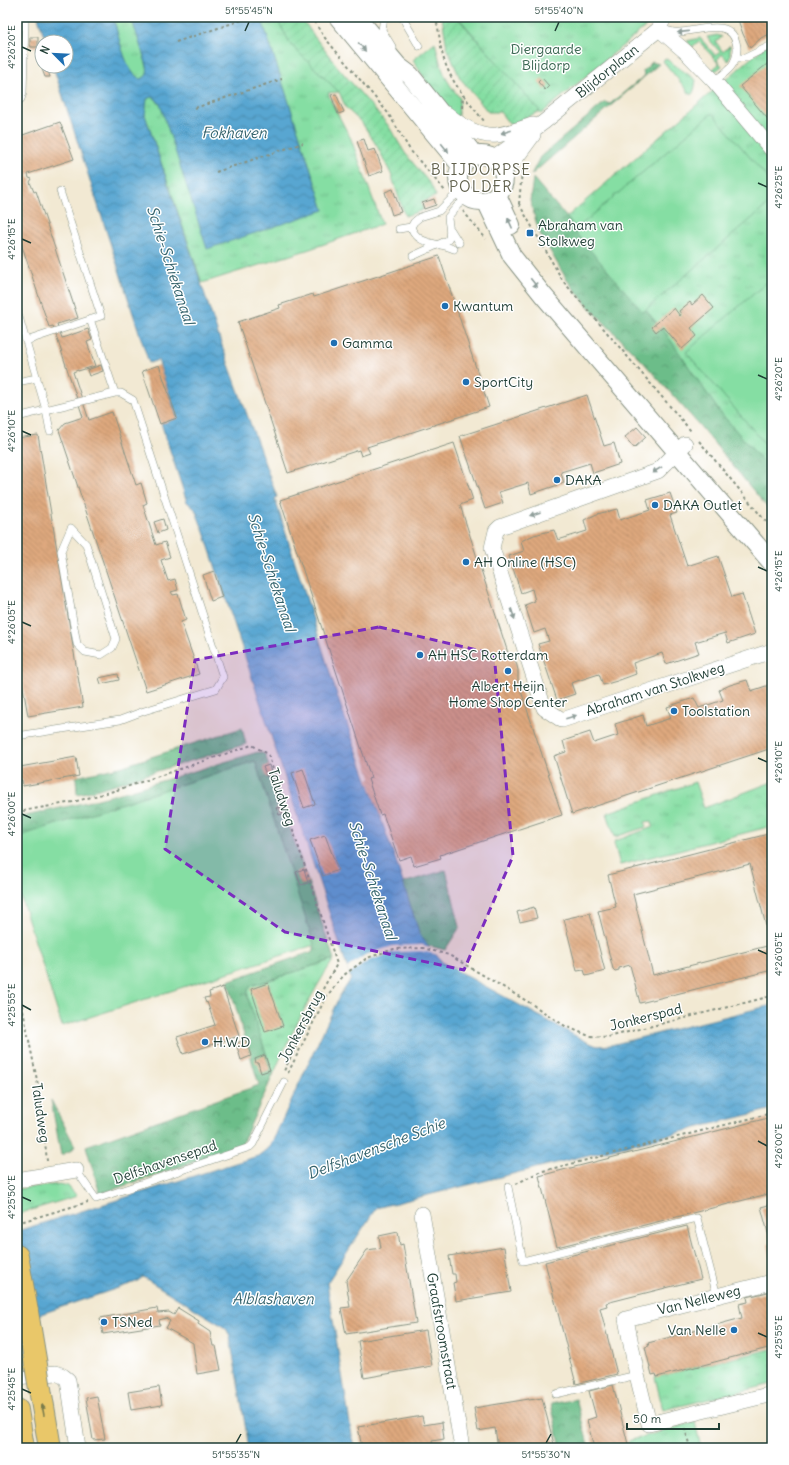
<svg xmlns="http://www.w3.org/2000/svg" width="789" height="1465" viewBox="0 0 789 1465" font-family="Delius,sans-serif">
<defs>
<pattern id="grass-tufts" width="24" height="20" patternUnits="userSpaceOnUse"><rect width="24" height="20" fill="#85dea3"/><path d="M3 7l-1-3M5 7V3M7 7l1-3M15 17l-1-3M17 17v-4M19 17l1-3" fill="none" stroke="#72bf8d"/></pattern>
<pattern id="forest-crowns" width="20" height="18" patternUnits="userSpaceOnUse"><rect width="20" height="18" fill="#6cbd89"/><path d="M2 6a3 3 0 1 1 6 0M12 15a3 3 0 1 1 6 0" fill="none" stroke="#589b71"/></pattern>
<pattern id="garden-furrows" width="10" height="10" patternUnits="userSpaceOnUse"><rect width="10" height="10" fill="#85dea3"/><path d="M-1 1l2-2M0 10L10 0M9 11l2-2" fill="none" stroke="#72bf8d"/></pattern>
<pattern id="water-waves" width="16" height="10" patternUnits="userSpaceOnUse"><rect width="16" height="10" fill="#58a6d1"/><path d="M0 5q4-4 8 0t8 0" fill="none" stroke="#4888aa"/></pattern>
<pattern id="building-back-hatch" width="6" height="6" patternUnits="userSpaceOnUse"><rect width="6" height="6" fill="#dea87e"/><path d="M-1 5l2 2M0 0l6 6M5-1l2 2" fill="none" stroke="#b38a68"/></pattern>
</defs>
<rect width="100%" height="100%" fill="#fff"/>
<filter id="ink" filterUnits="userSpaceOnUse"><feTurbulence type="fractalNoise" baseFrequency=".025" numOctaves="2"/><feDisplacementMap in="SourceGraphic" scale="8" xChannelSelector="R" yChannelSelector="G"/><feConvolveMatrix kernelMatrix="1 2 1 2 8 2 1 2 1" color-interpolation-filters="sRGB"/></filter>
<filter id="wash" filterUnits="userSpaceOnUse"><feTurbulence type="fractalNoise" baseFrequency=".012" numOctaves="4" result="noise"/><feDisplacementMap in="SourceGraphic" scale="16" xChannelSelector="R" yChannelSelector="G"/><feGaussianBlur stdDeviation="0.9" result="paint"/><feColorMatrix in="noise" values="0 0 0 0 0 0 0 0 0 0 0 0 0 0 0 0 0 1.4 0 .05"/><feComposite in="paint" operator="in"/></filter>
<g filter="url(#wash)">
<rect width="100%" height="100%" fill="#f2e9d3"/>
<path fill="url(#grass-tufts)" stroke="#528e6c" d="M113,17H131L147,66C148,73 148,76 141,79C125,75 118,32 113,17Z
M261,17H276L292,45L339,92L328,93L333,105L351,139L382,224L310,249L202,283L145,115L147,99L151,97L155,98L159,104L324,210Z
M458,17H657L541,114Z
M717,35L722,37L716,42L723,52L730,45V56L728,61L722,54L717,60L722,66L717,70L714,71L712,70L719,64L699,41L692,47L687,41L700,38L716,56L720,52L707,37Z
M772,40V490L562,221Z
M435,42C441,67 443,78 460,98L458,118L434,94L413,60Z
M665,58L696,80C695,85 695,92 691,95L663,61Z
M695,782L704,808L772,782V826L620,865L614,843L615,841L653,827L652,821L645,822L646,827L615,837L607,813Z
M334,959C310,995 290,1036 273,1075L248,998V990L251,986Z
M60,1184L68,1186L77,1196L18,1214L17,1189Z
M772,1349V1384L663,1410L655,1377Z
M695,1422L701,1448H630L628,1441Z"/>
<path fill="url(#forest-crowns)" stroke="#467d5e" d="M652,62L659,64L531,175L540,157L605,102L610,104L644,76L643,71Z
M533,178L667,335L719,411L772,472V513L699,425L644,363L587,305L567,280L539,232L530,201Z
M242,728L246,744L92,791L77,794L76,777L120,767Z
M258,752L265,754L334,959L251,986L248,990V998L273,1075L241,1146L100,1194L86,1146L259,1085L228,981L314,951V945L255,761L17,837V818L91,801L128,791Z
M446,870L460,927L445,950L426,945L420,935L403,883Z
M51,1100L75,1146L72,1150L61,1155Z
M576,1399L589,1448H561L551,1404Z"/>
<path fill="url(#garden-furrows)" stroke="#528e6c" d="M276,17H301L314,36L337,66L388,125L405,153L431,185L436,196L421,202L423,210L405,216L391,174L377,146L362,123L346,108L339,92L291,45Z
M442,17H457L540,111L510,125L500,112H488L460,78L447,48Z"/>
<path fill="#85dea3" stroke="#528e6c" d="M712,113L772,183V201L643,312L574,231Z
M772,278V452L686,352Z
M255,761L314,945L62,1026L17,885V837Z"/>
<path fill="url(#water-waves)" stroke="#3c7282" d="M38,17H113C118,32 125,74 141,79C148,76 148,73 147,66L131,17H261L324,210L207,249L160,104L155,98L151,97L147,99L145,115L220,340L277,497L275,499L340,704L395,858L420,935C427,945 435,953 443,963L585,1041L597,1046L611,1045L772,1005V1109L376,1208L327,1283L354,1448H249L230,1337L227,1330L221,1325L143,1277L136,1282L17,1322V1242L22,1240L21,1230L258,1156L267,1149L273,1140L339,997L351,979L204,532L195,509L187,502L161,423L177,418L158,360L149,363L53,66H66V42H46Z"/>
<path fill="#f2e9d3" d="M422,945L434,948L440,955L421,951L394,952L368,961L349,974L347,968L365,955L393,946Z"/>
<g id="blocks">
<path fill="url(#building-back-hatch)" fill-rule="evenodd" d="M683,17H705V18L681,22Z
M737,17H772V33L761,38L750,48L743,34Z
M30,37H38V47H31L30,45Z
M772,60V124L740,86Z
M47,67L50,77H45L42,69Z
M542,78L549,86L545,90L538,82Z
M336,94L344,112L338,114L331,95Z
M60,122L74,159L28,174L29,178L32,179L30,182L34,192L36,191L78,318L57,324L62,338L88,329L92,340L87,342L95,366L78,371V370L73,372L89,420L112,412L136,485L141,483L147,503L143,505L156,545L165,542L170,557L161,560L168,581L175,579L178,590L171,592L173,595L178,594L186,620L181,622L199,674L146,691L59,430L65,423L83,417L53,326L49,327L17,231V137Z
M364,139L368,151L375,149L383,171L369,176L357,141Z
M393,189L401,212L392,215L385,192Z
M434,199L436,205L424,209L422,203Z
M439,256L489,407L367,447L370,453L361,456L359,450L288,473L238,322L280,308L279,305L313,294L314,297Z
M703,295L714,308L691,328L697,336L682,349L663,326L656,332L652,327L674,308L680,316L681,314L679,311L690,302L692,305Z
M101,365L103,371L89,376L87,370Z
M159,365L177,418L160,424L142,371Z
M587,395L604,446L614,443L620,464L593,473L590,463L561,472L564,483L531,494L528,483L499,492L503,503L485,509L460,436Z
M637,427L646,437L634,448L625,437Z
M38,435L83,707L28,716L17,652V438Z
M454,443L473,500L460,505L508,653L516,662L518,670V682L562,815L440,855L441,858L414,866L411,856L399,860L383,814L380,815L368,779L371,778L280,500Z
M670,493L677,513L670,515L687,566L718,556L732,597L742,594L755,634L728,643L725,633L695,642L699,653L666,664L662,653L633,663L636,674L617,681L603,685L599,674L571,683L575,694L557,700L538,644L549,641L545,629L534,633L525,605L535,601L532,589L521,593L509,556L524,551L521,541L534,535L554,530L558,540L587,531L584,520L597,514L617,509L620,520L650,510L647,500Z
M163,519L166,530L158,533L154,522Z
M214,571L222,597L211,601L203,575Z
M118,674L119,680L101,684L99,678Z
M747,680L751,691L772,684V748L572,814L554,756L566,752L563,741L590,732L594,743L618,735L615,724L643,715L646,726L671,718L667,707L694,698L699,708L723,700L719,690L730,685Z
M76,757L79,776L23,786L22,780L17,781V762L19,761L20,767Z
M269,765L272,776L267,777L263,767Z
M303,769L315,804L304,808L292,773Z
M280,807L283,814L279,815L276,808Z
M772,833V970L640,1003L630,965L619,968V970L615,971L613,969L598,911L616,907L608,875ZM750,864L771,945L653,975L633,894Z
M325,835L338,870L323,876L310,840Z
M304,869L308,883L301,885L296,872Z
M534,907L537,918L520,922L517,912Z
M590,913L605,971L586,976L584,970L577,971L564,919Z
M268,983L283,1026L265,1032L251,989Z
M223,987L239,1036L183,1054L177,1037L215,1025L207,1002L206,1003L204,998L210,997L209,992Z
M246,1040L251,1056L241,1060L236,1043Z
M265,1055L270,1070L261,1073L258,1063H256L255,1059Z
M772,1117V1193L557,1247L539,1176Z
M772,1204V1260H771L768,1244H771L761,1207Z
M687,1226L701,1279L606,1303L607,1306L600,1308L617,1374L576,1384L545,1262Z
M398,1232L400,1245L403,1244L416,1323L346,1334L341,1308L350,1307L346,1281L367,1250L381,1248L379,1236Z
M504,1247L511,1292L456,1301L453,1283L456,1282L455,1274H452L449,1256Z
M772,1291V1347L657,1377L656,1374L652,1375L645,1347L649,1346L648,1343L742,1318L739,1304L748,1302L747,1297Z
M157,1308L158,1313L169,1312L174,1315L178,1308L199,1321L198,1324L210,1332L213,1346H216L221,1370L197,1374L193,1343L166,1328L170,1321L166,1318L159,1320L160,1325L103,1334L100,1318Z
M426,1330L432,1366L364,1378L358,1341Z
M613,1385L629,1448H594L587,1420L596,1417L589,1391Z
M159,1387L162,1405L131,1410L128,1392Z
M97,1396L105,1439L93,1440L86,1398Z
M542,1398L555,1448H498L495,1428L478,1431L474,1408L529,1399V1400Z
M422,1416L424,1425L442,1422L444,1439L432,1441L433,1448H362L358,1427Z"/>
</g>
</g>
<g filter="url(#ink)">
<use href="#blocks" fill-opacity="0" stroke="#889384" stroke-width="1"/>
<g fill="none" stroke-linecap="round" stroke-linejoin="round">
<defs>
<path id="service" d="M384,17L382,30L393,48
M402,17L419,46
M665,30C670,31 675,33 680,32C700,31 733,16 737,47C738,64 727,72 714,81
M736,58H745L772,45
M17,102L21,99L23,93L25,21
M411,227C418,246 438,242 454,249
M399,229L411,227L414,222L420,217L439,211L452,198L463,191
M451,230L459,243
M413,256L448,240C452,232 448,225 448,217L458,205L469,197
M17,310L46,410L50,431
M90,319L115,393
M26,341L101,316L60,191
M17,382L37,378
M17,417L115,393H121L133,400L223,677L216,689L144,711L120,720L17,736
M71,528L86,544L116,639L112,648L101,655L85,652L77,644L61,551Z
M76,1170L96,1199L250,1147L253,1144L284,1082
M508,1187L523,1261L697,1218L717,1296
M556,1394L637,1375"/>
<path id="minor" d="M659,29L686,52L714,81L772,150
M447,114C460,125 478,137 497,135C509,133 522,128 533,125
M493,159L544,122L659,29L664,17
M503,171L516,158L533,135
M685,444L658,471L500,527L496,531L492,548L544,708L562,720L772,651
M17,1180L76,1170
M422,1214L462,1448
M772,1282L626,1319L637,1375L649,1424L772,1394
M17,1377L56,1373L63,1376L68,1380L78,1448"/>
<path id="tertiary" d="M338,17L462,167
M357,17L398,66L410,75L475,156
M458 178a23 23 0 1 1 46 0a23 23 0 1 1-46 0Z
M497,195L511,225
M486,201L512,256L543,295L772,563"/>
<path id="motorway" d="M17,1256L27,1312
M17,1410L23,1448"/>
</defs>
<use href="#service" stroke="#889384" stroke-width="8"/>
<use href="#minor" stroke="#889384" stroke-width="16"/>
<use href="#tertiary" stroke="#889384" stroke-width="20"/>
<use href="#motorway" stroke="#889384" stroke-width="24"/>
<path stroke="#889384" stroke-width="2" stroke-dasharray="3 3" stroke-linecap="butt" d="M311,17L325,38L388,113L410,150L446,192
M435,17C440,30 439,44 443,56C450,82 467,100 484,121
M176,42L251,17
M195,108L282,79
M462,108L463,95
M216,172L303,143
M519,204L563,281L691,431
M519,204L522,171
M463,211L486,239
M699,441L772,529
M17,812L73,802L117,790L252,745L268,754L337,964L324,987L283,1073
M17,981L40,1095L47,1161
M288,1073L326,997L344,975L367,958L394,949L423,948L449,955L530,1003L565,1026L589,1036L608,1037L772,996
M516,1184L539,1172L772,1113
M17,1223L88,1202
M685,1428L690,1448"/>
<use href="#service" stroke="#fff" stroke-width="7"/>
<use href="#minor" stroke="#fff" stroke-width="15"/>
<use href="#tertiary" stroke="#fff" stroke-width="18"/>
<use href="#motorway" stroke="#e9c769" stroke-width="22"/>
<defs>
<path id="motorway-bridge" d="M27,1312L50,1448"/>
</defs>
<use href="#motorway-bridge" stroke="#889384" stroke-width="24" stroke-linecap="butt"/>
<use href="#motorway-bridge" stroke="#e9c769" stroke-width="22"/>
</g>
<defs><path id="oneway-solid" d="M-6-.8H1V-3.2L6.5 0L1 3.2V.8H-6Z"/></defs>
<g fill="#8f9e9a">
<use href="#oneway-solid" transform="translate(683 32) rotate(174)"/>
<use href="#oneway-solid" transform="translate(362 47) rotate(50)"/>
<use href="#oneway-solid" transform="translate(506 132) rotate(164)"/>
<use href="#oneway-solid" transform="translate(445 148) rotate(51)"/>
<use href="#oneway-solid" transform="translate(510 223) rotate(-114)"/>
<use href="#oneway-solid" transform="translate(534 283) rotate(52)"/>
<use href="#oneway-solid" transform="translate(657 470) rotate(148)"/>
<use href="#oneway-solid" transform="translate(535 514) rotate(161)"/>
<use href="#oneway-solid" transform="translate(513 614) rotate(72)"/>
<use href="#oneway-solid" transform="translate(571 717) rotate(-18)"/>
</g>
<use fill="#7a7b4c" href="#oneway-solid" transform="translate(43 1410) rotate(-100)"/>
</g>
<path fill="#7b2cbf" fill-opacity="0.2" stroke="#7b2cbf" stroke-width="3" stroke-dasharray="8 5" stroke-linejoin="round" d="M379,627L494,654L513,856L464,970L285,932L165,849L195,660Z"/>
<path fill="none" stroke="#1f3d34" stroke-width="1.5" d="M245,31L249,22M555,31L559,22M22,47L31,51M758,183L767,187M22,239L31,243M758,375L767,379M22,431L31,435M758,567L767,571M22,622L31,626M758,758L767,762M22,814L31,818M758,950L767,954M22,1005L31,1010M758,1141L767,1146M22,1197L31,1201M758,1333L767,1337M22,1389L31,1393M236,1443L241,1434M546,1443L551,1434"/>
<g fill="#1f6fb2" stroke="#fff" stroke-width="1.5">
<rect x="526" y="229" width="8" height="8" rx="2"/>
<circle cx="445" cy="306" r="4"/>
<circle cx="334" cy="343" r="4"/>
<circle cx="466" cy="382" r="4"/>
<circle cx="557" cy="480" r="4"/>
<circle cx="655" cy="505" r="4"/>
<circle cx="466" cy="562" r="4"/>
<circle cx="420" cy="655" r="4"/>
<circle cx="508" cy="671" r="4"/>
<circle cx="674" cy="711" r="4"/>
<circle cx="205" cy="1042" r="4"/>
<circle cx="104" cy="1322" r="4"/>
<circle cx="734" cy="1330" r="4"/>
</g>
<g text-anchor="middle" dominant-baseline="central" stroke-width="3" stroke-linejoin="round" paint-order="stroke">
<g font-size="14" fill="#386550" stroke="#fff">
<text x="546" y="49">Diergaarde<tspan x="546" dy="16">Blijdorp</tspan></text>
</g>
<g font-size="14" fill="#1f3d34" stroke="#fff">
<text transform="translate(607 71) rotate(-39)">Blijdorplaan</text>
<text transform="translate(655 689) rotate(-18)">Abraham van Stolkweg</text>
<text transform="translate(282 797) rotate(72)">Taludweg</text>
<text transform="translate(646 1017) rotate(-14)">Jonkerspad</text>
<text transform="translate(301 1026) rotate(-62)">Jonkersbrug</text>
<text transform="translate(41 1113) rotate(82)">Taludweg</text>
<text transform="translate(165 1162) rotate(-19)">Delfshavensepad</text>
<text transform="translate(699 1300) rotate(-14)">Van Nelleweg</text>
<text transform="translate(442 1331) rotate(80)">Graafstroomstraat</text>
</g>
<g font-size="14" fill="#1f3d34" stroke="#fff" text-anchor="start">
<text x="538" y="225">Abraham van<tspan x="538" dy="16">Stolkweg</tspan></text>
<text x="453" y="306">Kwantum</text>
<text x="342" y="343">Gamma</text>
<text x="474" y="382">SportCity</text>
<text x="565" y="480">DAKA</text>
<text x="663" y="505">DAKA Outlet</text>
<text x="474" y="562">AH Online (HSC)</text>
<text x="428" y="655">AH HSC Rotterdam</text>
<text x="508" y="686" text-anchor="middle">Albert Heijn<tspan x="508" dy="16">Home Shop Center</tspan></text>
<text x="682" y="711">Toolstation</text>
<text x="213" y="1042">H.W.D</text>
<text x="112" y="1322">TSNed</text>
<text x="726" y="1330" text-anchor="end">Van Nelle</text>
</g>
<g font-size="15" font-style="italic" fill="#33626b" stroke="#fff">
<text x="234" y="132">Fokhaven</text>
<text transform="translate(171 265) rotate(72)">Schie-Schiekanaal</text>
<text transform="translate(272 572) rotate(72)">Schie-Schiekanaal</text>
<text transform="translate(373 880) rotate(72)">Schie-Schiekanaal</text>
<text transform="translate(376 1148) rotate(-21)">Delfshavensche Schie</text>
<text x="273" y="1298">Alblashaven</text>
</g>
<g font-size="15" letter-spacing="1" fill="#62624e" stroke="#fff">
<text x="481" y="169">BLIJDORPSE<tspan x="481" dy="17">POLDER</tspan></text>
</g>
</g>
<rect width="789" height="1465" fill="none" stroke="#fff" stroke-width="44"/>
<g transform="translate(54 54) rotate(294)"><circle r="19" fill="#ffffff" stroke="#a5b1ae"/>
<path d="M0-3L7 15L0 10L-7 15Z" fill="#1f6fb2"/>
<text y="-6" font-size="11" font-weight="bold" text-anchor="middle" fill="#1f3d34">N</text>
</g>
<path d="M627 1423v6h92v-6" fill="none" stroke="#1f3d34" stroke-width="2"/>
<text x="633" y="1423" font-size="12" fill="#1f3d34" stroke="#ffffff" stroke-width="3" paint-order="stroke">50 m</text>
<rect x="22" y="22" width="745" height="1421" fill="none" stroke="#1f3d34" stroke-width="1.5"/>
<g font-size="10" text-anchor="middle" fill="#1f3d34">
<text x="249" y="14">51°55'45"N</text>
<text x="559" y="14">51°55'40"N</text>
<text transform="translate(11 47) rotate(-90)" y="4">4°26'20"E</text>
<text transform="translate(778 187) rotate(-90)" y="4">4°26'25"E</text>
<text transform="translate(11 239) rotate(-90)" y="4">4°26'15"E</text>
<text transform="translate(778 379) rotate(-90)" y="4">4°26'20"E</text>
<text transform="translate(11 431) rotate(-90)" y="4">4°26'10"E</text>
<text transform="translate(778 571) rotate(-90)" y="4">4°26'15"E</text>
<text transform="translate(11 622) rotate(-90)" y="4">4°26'05"E</text>
<text transform="translate(778 762) rotate(-90)" y="4">4°26'10"E</text>
<text transform="translate(11 814) rotate(-90)" y="4">4°26'00"E</text>
<text transform="translate(778 954) rotate(-90)" y="4">4°26'05"E</text>
<text transform="translate(11 1005) rotate(-90)" y="4">4°25'55"E</text>
<text transform="translate(778 1146) rotate(-90)" y="4">4°26'00"E</text>
<text transform="translate(11 1197) rotate(-90)" y="4">4°25'50"E</text>
<text transform="translate(778 1337) rotate(-90)" y="4">4°25'55"E</text>
<text transform="translate(11 1389) rotate(-90)" y="4">4°25'45"E</text>
<text x="236" y="1458">51°55'35"N</text>
<text x="546" y="1458">51°55'30"N</text>
</g>
</svg>
